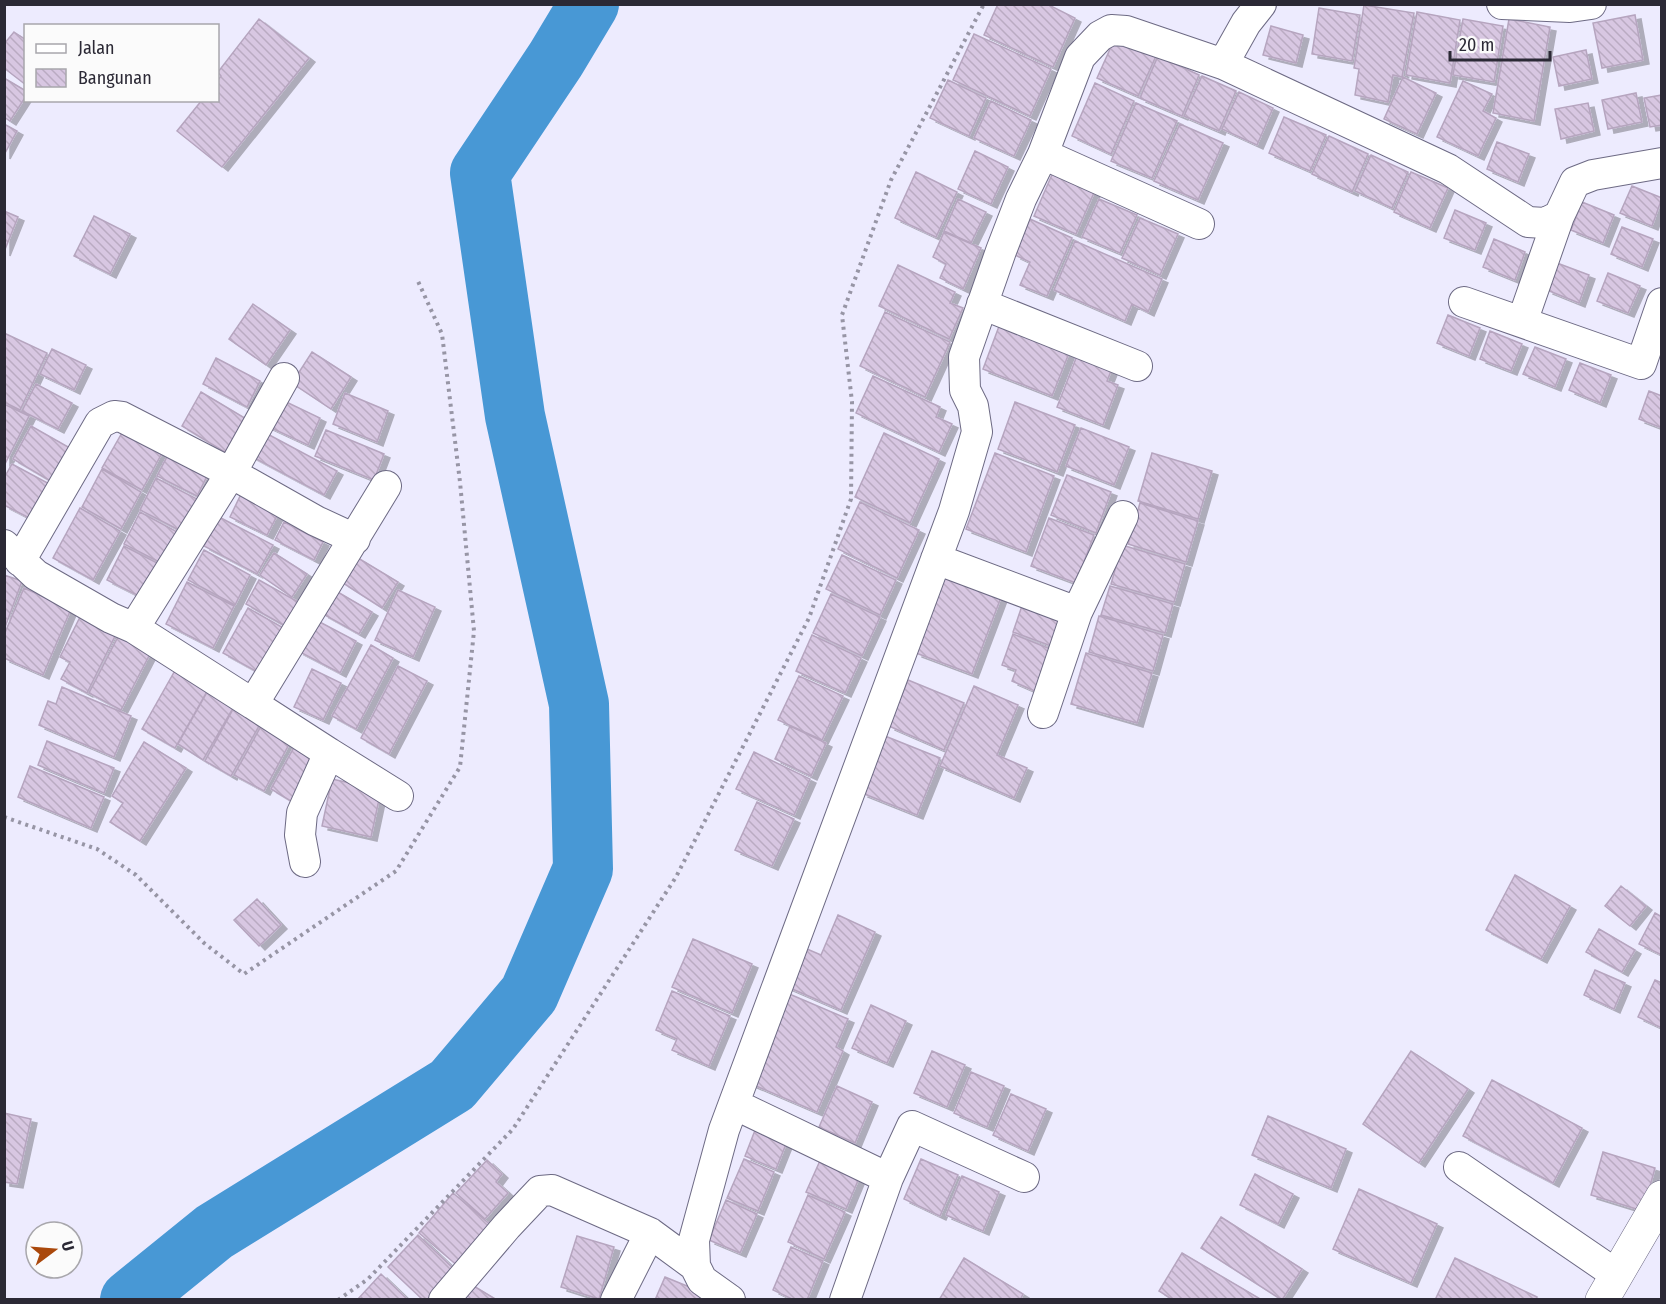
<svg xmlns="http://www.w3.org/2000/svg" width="1666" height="1304" viewBox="0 0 1666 1304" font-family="'Fira Sans Condensed',sans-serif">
<defs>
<pattern id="building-back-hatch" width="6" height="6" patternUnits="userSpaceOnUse" patternTransform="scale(1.5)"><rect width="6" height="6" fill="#d8c7e2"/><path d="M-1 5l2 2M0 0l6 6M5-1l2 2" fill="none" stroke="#baabc2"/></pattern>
<filter id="shadow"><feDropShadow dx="6" dy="4" stdDeviation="0" flood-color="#0004"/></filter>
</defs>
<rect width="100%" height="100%" fill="#edebfe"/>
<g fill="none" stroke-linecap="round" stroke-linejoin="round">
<path stroke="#4898d5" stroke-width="60" d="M130,1300L214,1232L452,1085L529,994L583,869L579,704L515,416L480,173L556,59L589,4"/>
</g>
<path fill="url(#building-back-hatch)" stroke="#b6a5bf" stroke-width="1.5" filter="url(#shadow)" d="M998,4H1047L1075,18L1053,67L984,35Z
M1364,5L1414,13L1402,77L1393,75L1388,102L1355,95L1359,69L1354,68Z
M1319,8L1360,15L1352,61L1312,54Z
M1417,12L1460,20L1450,83L1406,75Z
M1635,15L1643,60L1602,68L1593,23Z
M259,19L309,58L222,167L177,131L202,100H218V80L221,76L218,72Z
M1463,19L1503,26L1494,82L1453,75Z
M1509,19L1550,27L1534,121L1493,113Z
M1271,26L1303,35L1296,63L1263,55Z
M14,32L26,40V85L4,68V44Z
M974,34L1051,69L1030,116L953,80Z
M1115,38L1156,56L1138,96L1097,78Z
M1586,50L1592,79L1559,86L1553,57Z
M1158,56L1199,75L1182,116L1140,98Z
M1202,76L1236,91L1219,131L1184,116Z
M1403,77L1436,93L1417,134L1384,119Z
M4,78L26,91V96L10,121L4,117Z
M948,80L986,98L969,136L930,118Z
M1463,81L1492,94L1483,111L1496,118L1478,156L1437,137Z
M1095,83L1134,101L1111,154L1072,136Z
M1239,92L1273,108L1257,145L1222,129Z
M1636,93L1642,122L1608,129L1602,100Z
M1662,95V125L1650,127L1644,98Z
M991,101L1031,120L1014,156L974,138Z
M1136,103L1177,121L1152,178L1111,161Z
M1588,103L1594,131L1561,139L1555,109Z
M1284,117L1326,135L1310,171L1269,153Z
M4,124L17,131L4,155Z
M1180,124L1223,143L1198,200L1154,181Z
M1329,136L1368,154L1352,192L1312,174Z
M1497,142L1529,154L1518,182L1487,169Z
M975,151L1008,167L991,204L958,189Z
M1371,155L1408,172L1392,208L1355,191Z
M1054,170L1096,188L1076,234L1034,216Z
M916,172L957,192L936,237L895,218Z
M1411,172L1448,188L1430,228L1394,212Z
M1632,186L1662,198L1652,226L1620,213Z
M958,199L986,212L971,243L944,231Z
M1099,199L1137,215L1120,253L1082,237Z
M1582,202L1614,215L1603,243L1571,230Z
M1455,210L1486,223L1475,250L1444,238Z
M4,211L18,217L4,252Z
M94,216L130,234L110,274L74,256Z
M1140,218L1178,234L1160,275L1122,258Z
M1030,219L1072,238L1047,296L1020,285L1030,262L1015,255Z
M1622,227L1653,239L1642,267L1611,254Z
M944,232L981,248L963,289L940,278L946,264L933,257Z
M1494,239L1525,252L1515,280L1483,267Z
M1075,241L1162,279L1148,312L1132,304L1125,321L1054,290Z
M1557,263L1589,275L1579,303L1547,290Z
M898,265L955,292L950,303L963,308L949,339L879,306Z
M1608,273L1640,286L1628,313L1597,301Z
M253,304L290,330L266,365L229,339Z
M885,312L950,342L925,397L860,366Z
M1448,315L1480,328L1469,356L1437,343Z
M1001,321L1071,348L1052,396L983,369Z
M1490,331L1522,344L1511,371L1480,359Z
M4,333L47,353L20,410L4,402Z
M1535,347L1566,359L1555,387L1523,374Z
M1080,348L1115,361L1107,381L1118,385L1103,425L1057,407Z
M52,349L86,365L74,390L40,374Z
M312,352L351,377L331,409L292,383Z
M216,358L260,381L247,407L203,384Z
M1580,363L1611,375L1600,403L1569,390Z
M873,376L940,407L936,417L952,424L939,452L856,413Z
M36,384L72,403L58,429L22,411Z
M1649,391L1662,396V428L1639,419Z
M201,392L248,420L228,454L182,426Z
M345,393L388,411L377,442L333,424Z
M280,399L320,418L308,445L267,426Z
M1015,402L1075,425L1057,472L998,449Z
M4,404L29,416L4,466Z
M31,426L77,452L59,486L13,459Z
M1081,428L1129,447L1114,485L1066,466Z
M260,430L337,471L324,495L247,454Z
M326,430L384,454L374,480L315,456Z
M123,431L162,453L142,490L102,468Z
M884,433L939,459L910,523L855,497Z
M170,451L209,472L197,496L157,476Z
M995,453L1054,476L1026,552L966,529Z
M1152,453L1212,471L1198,519L1138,501Z
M12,464L57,488L39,523L4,505V478Z
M102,469L141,492L121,529L82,507Z
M1067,475L1111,492L1096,533L1051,515Z
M156,478L197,499L181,531L140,510Z
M242,492L280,510L267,535L230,517Z
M860,502L919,530L897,578L838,549Z
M1140,503L1198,521L1186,562L1128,544Z
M80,508L120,531L93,580L53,558Z
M140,512L181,534L165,565L124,544Z
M219,517L273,545L257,574L204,546Z
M1049,518L1094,535L1076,583L1031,566Z
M284,522L323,542L314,560L275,540Z
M1122,545L1185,564L1174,602L1111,584Z
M124,546L163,566L147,600L107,580Z
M204,550L250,575L235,605L188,580Z
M274,553L307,574L292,597L260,575Z
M842,555L896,580L880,615L826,589Z
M358,558L398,582L382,608L343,583Z
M947,570L1003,592L972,674L916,653Z
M4,575L22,581L4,630Z
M259,580L300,603L287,627L246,604Z
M187,582L234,606L213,648L166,624Z
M1110,586L1173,604L1165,633L1101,615Z
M24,588L71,609L43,675L4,658V635Z
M398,590L435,607L413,657L375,640Z
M336,591L372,612L359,634L323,614Z
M831,594L880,617L862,656L813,633Z
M1024,600L1065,617L1054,647L1013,632Z
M248,608L287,630L263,675L223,653Z
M82,613L117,632L87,693L61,679L70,662L60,657Z
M1099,616L1163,635L1153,671L1089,652Z
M314,619L356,641L340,673L298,651Z
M120,633L152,650L121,710L89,693Z
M1013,634L1053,650L1037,692L1012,681L1016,670L1002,665Z
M812,635L861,658L845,693L796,671Z
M371,645L393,658L356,729L332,716Z
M1086,653L1152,673L1137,723L1071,704Z
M398,666L427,681L389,754L361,738Z
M177,667L210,686L175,748L142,729Z
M312,669L341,683L323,720L294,707Z
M799,676L843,696L822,740L778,720Z
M908,680L964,703L944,750L889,726Z
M974,686L1018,705L997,755L1027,768L1014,798L940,766Z
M62,687L131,716L114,757L39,725L48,701L56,704Z
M210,687L236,703L203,760L178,744Z
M237,702L264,717L231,776L205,761Z
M265,719L294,735L264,791L234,775Z
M790,726L826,743L811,776L775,759Z
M885,736L940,758L917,815L862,793Z
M47,741L114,768L104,793L38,765Z
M144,742L186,768L140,841L110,822L123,803L112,796Z
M297,742L320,755L294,803L271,789Z
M754,752L810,779L794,815L736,789Z
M30,766L104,797L91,828L18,797Z
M332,779L381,790L371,837L322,826Z
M757,802L794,819L772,866L735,850Z
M1515,875L1570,906L1541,959L1486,930Z
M1621,886L1646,906L1630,926L1605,906Z
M257,899L281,925L259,946L234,920Z
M1655,913L1662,917V955L1639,944Z
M838,915L875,932L841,1010L783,985L800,946L821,955Z
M1599,929L1635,950L1622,972L1586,952Z
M693,939L752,964L732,1013L672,987Z
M1595,970L1625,983L1614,1009L1584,995Z
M1655,980L1662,983V1028L1638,1017Z
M672,991L730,1016L709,1066L672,1050L677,1039L656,1030Z
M787,993L848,1019L836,1047L843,1051L817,1112L749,1083Z
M871,1005L906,1021L887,1063L852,1048Z
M932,1051L965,1065L947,1107L914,1093Z
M1411,1051L1468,1089L1419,1163L1363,1124Z
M971,1072L1004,1086L987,1127L954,1113Z
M1492,1080L1582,1128L1553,1183L1463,1136Z
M837,1086L872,1102L855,1143L819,1127Z
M1011,1094L1046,1109L1028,1151L993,1135Z
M4,1113L31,1119L17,1184L4,1182Z
M1268,1116L1346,1149L1331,1188L1252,1155Z
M759,1120L790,1134L776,1169L745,1156Z
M1603,1152L1655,1168L1643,1211L1591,1195Z
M823,1154L862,1171L846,1209L806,1192Z
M744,1159L774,1172L758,1211L727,1198Z
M921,1159L958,1175L940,1216L904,1199Z
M487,1160L502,1174L496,1182L508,1193L485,1219L456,1193Z
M1255,1174L1293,1194L1278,1224L1240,1205Z
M962,1176L999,1192L983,1231L946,1215Z
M1359,1189L1437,1224L1411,1283L1333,1249Z
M453,1193L493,1227L459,1267L419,1233Z
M808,1195L845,1212L824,1259L788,1242Z
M726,1200L757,1214L740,1253L709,1240Z
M1221,1217L1302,1269L1282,1300L1201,1248Z
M418,1235L455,1270L427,1300H423L388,1267Z
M577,1236L614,1247L599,1299L561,1287Z
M791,1247L823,1261L807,1300H794L773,1290Z
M1182,1253L1262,1300H1173L1159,1291Z
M964,1258L1023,1294L1020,1300H939Z
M1455,1258L1537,1297L1536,1300H1435Z
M381,1274L408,1300H357Z
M665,1277L704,1293L701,1300H655Z
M472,1285L497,1300H464Z"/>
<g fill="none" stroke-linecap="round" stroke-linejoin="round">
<defs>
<path id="minor" d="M1502,4L1570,7L1591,4
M1223,64L1246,23L1261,4
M1043,154L1199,224
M1464,302L1641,364L1662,303
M982,304L1137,366
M1522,322L1559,216
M4,545L36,575L111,618L134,628L253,704L386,486
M936,559L1077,612L1123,516
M20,561L100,423L114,416L122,417L231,473L316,521L355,539
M134,628L231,473L284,378
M253,704L329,753L302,813L300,835L305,862
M1043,713L1077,612
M329,753L398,796
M734,1104L888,1178L845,1300
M1459,1167L1617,1275
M888,1178L912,1126L1024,1177
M444,1300L507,1226L540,1191L552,1190L650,1233
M616,1300L650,1233L695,1266
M730,1300L702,1280L695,1266L694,1240L724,1130L954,511L977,432L973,406L965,390L964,357L1001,251L1021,199L1043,154L1080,57L1100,36L1111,30L1126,31L1223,64L1448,169L1528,222L1545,223L1559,216L1575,182L1593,175L1662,163"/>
<path id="tertiary" d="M1602,1300L1662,1197"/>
</defs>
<use href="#minor" stroke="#6d6a84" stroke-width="32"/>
<use href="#tertiary" stroke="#6d6a84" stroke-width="34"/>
<path stroke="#9795a5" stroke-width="4" stroke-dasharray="3 4.5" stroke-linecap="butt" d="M4,817L97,849L136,875L204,943L244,974L396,871L460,767L474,631L460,482L442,334L417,279
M338,1300L368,1279L513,1129L676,877L809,618L851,499L852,402L842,315L891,180L984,4"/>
<use href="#minor" stroke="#fff" stroke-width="30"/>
<use href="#tertiary" stroke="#fff" stroke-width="33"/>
</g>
<rect width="1666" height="1304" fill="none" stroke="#2b2935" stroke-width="12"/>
<rect x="24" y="24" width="195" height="78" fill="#fbfbfb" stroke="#a8a7ac" stroke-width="1.5"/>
<rect x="36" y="44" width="30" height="9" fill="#ffffff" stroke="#a8a7ac" stroke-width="1.5"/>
<text x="78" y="54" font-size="18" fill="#2b2935">Jalan</text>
<rect x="36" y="69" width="30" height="18" fill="url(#building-back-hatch)" stroke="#a8a7ac" stroke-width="1.5"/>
<text x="78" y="84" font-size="18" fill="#2b2935">Bangunan</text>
<g transform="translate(54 1250) rotate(74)"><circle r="28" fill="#fbfbfb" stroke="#a8a7ac" stroke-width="1.5"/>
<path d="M0-4.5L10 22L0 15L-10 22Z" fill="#aa480b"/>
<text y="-9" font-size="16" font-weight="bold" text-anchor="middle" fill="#2b2935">U</text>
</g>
<path d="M1450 51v9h100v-9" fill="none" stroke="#2b2935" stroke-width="3"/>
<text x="1459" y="51" font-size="18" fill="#2b2935" stroke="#fbfbfb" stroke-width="4.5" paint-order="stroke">20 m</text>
</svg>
